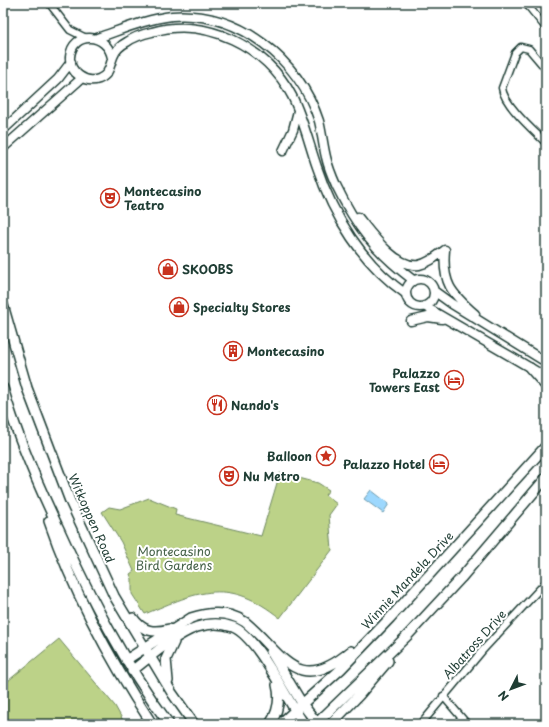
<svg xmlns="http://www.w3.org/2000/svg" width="549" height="727" viewBox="0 0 549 727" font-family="'Playpen Sans',sans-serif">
<rect width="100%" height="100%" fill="#fff"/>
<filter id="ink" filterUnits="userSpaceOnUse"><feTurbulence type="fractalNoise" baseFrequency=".025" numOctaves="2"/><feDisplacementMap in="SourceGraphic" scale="8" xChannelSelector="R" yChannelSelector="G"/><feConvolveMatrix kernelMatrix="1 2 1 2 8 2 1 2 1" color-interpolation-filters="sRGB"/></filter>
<g filter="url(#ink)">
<path fill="#bcd288" stroke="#6e885e" d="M280,473L318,483L329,490L325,495L337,504L329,515L332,550L280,618C229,577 199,591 145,614L132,594V579L130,574L134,571L121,542L102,512L109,507L120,509L149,498L176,509L175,515L261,536Z
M59,639L115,706L125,724H3V685Z"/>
<path fill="#9dd8fe" stroke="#6b9aad" d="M371,490L389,504L383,513L364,499Z"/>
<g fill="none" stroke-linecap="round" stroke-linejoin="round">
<defs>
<path id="minor" d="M49,3L70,30L86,38
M524,3L529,7L546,28
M546,69L529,49L521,47L515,53L502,88C504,105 534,131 546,143
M443,696L467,724
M421,724L482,651L546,582"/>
<path id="tertiary" d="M97,38C121,30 146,19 172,16C239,11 299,59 319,121C322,133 323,145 326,157C328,166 332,176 336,185C356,227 376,252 413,280
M112,58C107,32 72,31 70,57C69,72 85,84 99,79C110,74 109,67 113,57C115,51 121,45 127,42C134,37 143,34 152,32C206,16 267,47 292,96C303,118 309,144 317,167C333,216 363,264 406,294
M3,130L58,79L71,62
M3,148L82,78
M283,151L293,130L298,111
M358,217C371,233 396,269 419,265C429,263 437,256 445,250
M445,250C442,283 451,293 475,314
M406 293a14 14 0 1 1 28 0a14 14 0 1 1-28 0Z
M434,291L452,304L546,362
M424,306L546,377
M411,321L428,317L442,319"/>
<path id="secondary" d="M3,305L27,388L70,501L114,596L172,693L194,724
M530,368L546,386
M3,388C17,436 37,483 59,529C90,597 124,663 169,724
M49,521C74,594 110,660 152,724
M133,618C143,632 154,633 169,629
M271,652L303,705L317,723
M126,660L191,618C209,612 228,611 245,622C284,654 296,697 351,651
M132,671C150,657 176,634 197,627C209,623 222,623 233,627C258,637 287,701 304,724
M168,681L166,659L174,642
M270,724C278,712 281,700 277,685
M280,724L341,669L390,618L546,446
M316,724L408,635L461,578L546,478
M331,724L359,695L388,661"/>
</defs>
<use href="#minor" stroke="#1f3d34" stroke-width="9"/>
<use href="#tertiary" stroke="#1f3d34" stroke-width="11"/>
<use href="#secondary" stroke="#1f3d34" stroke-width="12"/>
<use href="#minor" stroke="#fff" stroke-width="6"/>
<use href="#tertiary" stroke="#fff" stroke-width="8"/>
<use href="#secondary" stroke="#fff" stroke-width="9"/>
</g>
</g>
<defs>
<symbol id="theatre-ring" viewBox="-11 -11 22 22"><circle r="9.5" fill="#fff" stroke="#c8321e" stroke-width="1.5"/><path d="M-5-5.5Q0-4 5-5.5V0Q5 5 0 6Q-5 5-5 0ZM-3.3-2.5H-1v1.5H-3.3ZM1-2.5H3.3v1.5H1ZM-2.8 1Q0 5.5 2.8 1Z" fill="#c8321e"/></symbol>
<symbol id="shop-ring" viewBox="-11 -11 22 22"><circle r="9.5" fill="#fff" stroke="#c8321e" stroke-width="1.5"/><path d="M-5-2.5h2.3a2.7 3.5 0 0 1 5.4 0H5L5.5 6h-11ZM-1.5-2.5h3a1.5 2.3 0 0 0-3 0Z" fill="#c8321e"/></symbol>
<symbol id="building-ring" viewBox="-11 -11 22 22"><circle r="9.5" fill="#fff" stroke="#c8321e" stroke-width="1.5"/><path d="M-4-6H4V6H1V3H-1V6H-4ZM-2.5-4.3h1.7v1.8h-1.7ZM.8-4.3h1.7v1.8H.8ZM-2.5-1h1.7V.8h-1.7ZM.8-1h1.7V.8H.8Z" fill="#c8321e"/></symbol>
<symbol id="hotel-ring" viewBox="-11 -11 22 22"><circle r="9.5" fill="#fff" stroke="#c8321e" stroke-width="1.5"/><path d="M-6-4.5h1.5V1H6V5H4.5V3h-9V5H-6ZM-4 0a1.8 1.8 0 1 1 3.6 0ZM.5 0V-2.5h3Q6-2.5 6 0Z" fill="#c8321e"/></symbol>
<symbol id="restaurant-ring" viewBox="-11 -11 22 22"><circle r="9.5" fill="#fff" stroke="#c8321e" stroke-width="1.5"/><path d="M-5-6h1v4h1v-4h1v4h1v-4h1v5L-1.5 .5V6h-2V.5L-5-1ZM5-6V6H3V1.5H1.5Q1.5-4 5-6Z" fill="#c8321e"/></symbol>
<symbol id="sight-ring" viewBox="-11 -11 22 22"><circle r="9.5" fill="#fff" stroke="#c8321e" stroke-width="1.5"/><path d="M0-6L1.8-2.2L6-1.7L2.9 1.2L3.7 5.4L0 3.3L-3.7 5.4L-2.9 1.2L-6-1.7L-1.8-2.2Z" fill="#c8321e"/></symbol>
</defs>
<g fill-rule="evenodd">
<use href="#theatre-ring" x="99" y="187" width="22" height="22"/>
<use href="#shop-ring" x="157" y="258" width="22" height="22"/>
<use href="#shop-ring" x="168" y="296" width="22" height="22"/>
<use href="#building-ring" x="222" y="340" width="22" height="22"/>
<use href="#hotel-ring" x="443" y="369" width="22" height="22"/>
<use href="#restaurant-ring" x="206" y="394" width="22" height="22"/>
<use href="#sight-ring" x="315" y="445" width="22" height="22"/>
<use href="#hotel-ring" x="428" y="453" width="22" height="22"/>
<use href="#theatre-ring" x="218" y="465" width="22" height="22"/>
</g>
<g text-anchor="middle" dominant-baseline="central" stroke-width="4" stroke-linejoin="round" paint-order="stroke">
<g font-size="12" font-weight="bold" fill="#1f3d34" stroke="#fff" text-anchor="start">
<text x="124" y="191">Montecasino<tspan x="124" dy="14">Teatro</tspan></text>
<text x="182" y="269">SKOOBS</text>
<text x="193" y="307">Specialty Stores</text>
<text x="247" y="351">Montecasino</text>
<text x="440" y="373" text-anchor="end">Palazzo<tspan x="440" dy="14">Towers East</tspan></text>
<text x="231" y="405">Nando's</text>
<text x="312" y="456" text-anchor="end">Balloon</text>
<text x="425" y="464" text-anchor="end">Palazzo Hotel</text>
<text x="243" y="476">Nu Metro</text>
</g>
<g font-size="12" fill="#1f3d34" stroke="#fff">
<text transform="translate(92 518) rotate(66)">Witkoppen Road</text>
<text transform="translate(407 580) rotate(-47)">Winnie Mandela Drive</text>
<text transform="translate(474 644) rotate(-48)">Albatross Drive</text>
</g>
<g font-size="12" fill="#466249" stroke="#fff">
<text x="174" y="551">Montecasino<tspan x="174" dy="14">Bird Gardens</tspan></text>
</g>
</g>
<rect width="549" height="727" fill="none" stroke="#fff" stroke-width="16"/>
<rect x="8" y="8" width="533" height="711" fill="none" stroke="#1f3d34" stroke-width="1.5" filter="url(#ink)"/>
<g transform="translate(511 689) rotate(228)" stroke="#ffffff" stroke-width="3" paint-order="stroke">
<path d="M0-3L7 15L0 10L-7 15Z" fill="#1f3d34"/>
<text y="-6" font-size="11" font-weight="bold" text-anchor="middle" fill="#1f3d34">N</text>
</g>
</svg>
